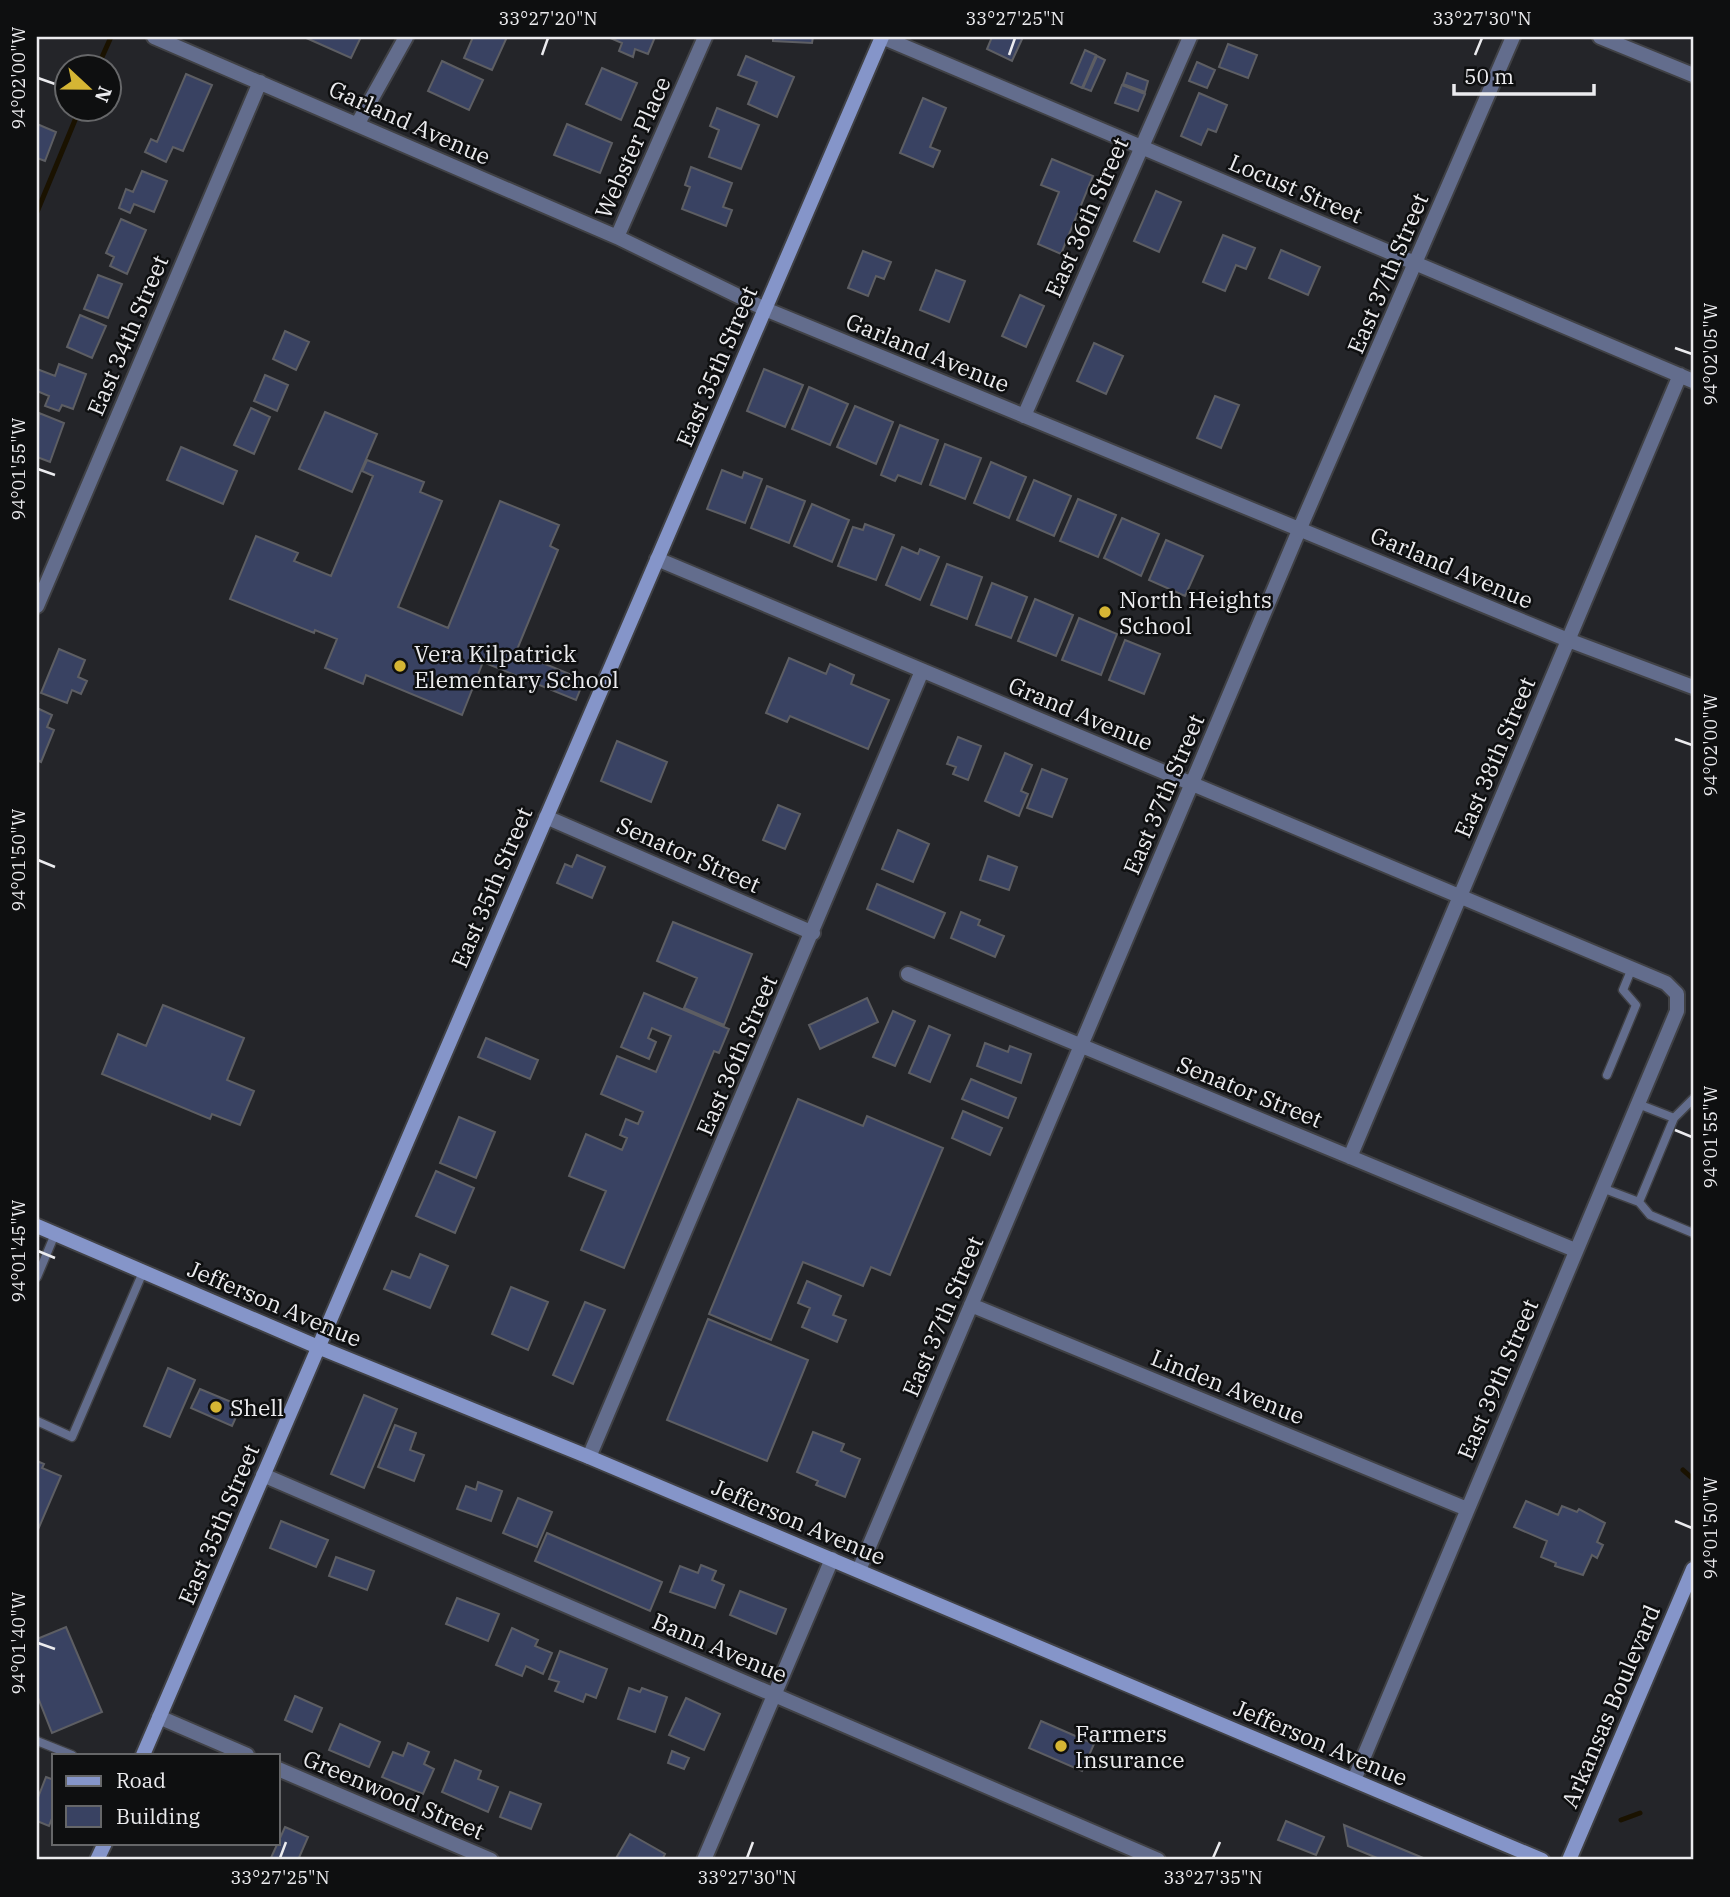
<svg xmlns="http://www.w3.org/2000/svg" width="1730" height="1897" viewBox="0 0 1730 1897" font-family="'IBM Plex Serif',serif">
<rect width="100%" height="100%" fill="#242529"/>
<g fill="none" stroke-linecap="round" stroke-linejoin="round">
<path stroke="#1a1200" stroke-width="5" d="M98,66L111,37
M37,212L80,108
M1683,1470L1693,1479
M1621,1820L1640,1813"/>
</g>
<path fill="#394262" stroke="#5d5e63" stroke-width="2" d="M304,37H361L351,58Z
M473,37H507L492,70L464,58Z
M608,37H655L648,54L635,49L633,57L619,51L622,43Z
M773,37H813L812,43L773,41Z
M992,37H1023L1012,61L987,49Z
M1228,44L1257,55L1248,78L1219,67Z
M1085,50L1096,55L1082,88L1071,83Z
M746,56L794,77L777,117L748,104L757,82L738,75Z
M1097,56L1105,60L1091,91L1083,88Z
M442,61L483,80L469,110L428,91Z
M1197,62L1215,70L1207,88L1189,81Z
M602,68L637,83L621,120L586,104Z
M1127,73L1148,81L1145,92L1123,84Z
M186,74L212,85L183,151L173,147L166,162L145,152L151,139L157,142Z
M1122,85L1145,94L1138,111L1115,103Z
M1199,93L1227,105L1216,132L1208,129L1201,145L1181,136Z
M923,98L946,108L930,147L940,151L933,167L900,153Z
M717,108L759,125L741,169L709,157L719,130L710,126Z
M37,124L56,132L45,161L37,158Z
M567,124L612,143L600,173L554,155Z
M1052,159L1093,176L1061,254L1038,244L1059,192L1041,185Z
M691,167L732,183L723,207L732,210L726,226L682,209L690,187L685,185Z
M142,171L167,181L154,212L134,204L130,213L119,208L126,189L133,192Z
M1156,191L1181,202L1159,252L1134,241Z
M121,219L146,230L127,274L110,266L114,257L106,253Z
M1223,235L1255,248L1246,269L1236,265L1225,291L1203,282Z
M1281,250L1320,267L1308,295L1269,278Z
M863,251L891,262L884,279L876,276L868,296L848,288Z
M936,270L965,281L949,322L920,310Z
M98,275L122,284L108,318L84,309Z
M1020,295L1044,306L1026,347L1002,336Z
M80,315L106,326L92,358L67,347Z
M285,331L309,342L296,370L273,359Z
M1094,343L1123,356L1106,394L1077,381Z
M59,364L86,374L73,409L62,405L59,411L45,406L49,396L37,391V369L55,376Z
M764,369L803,385L785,427L747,411Z
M265,375L288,385L277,411L254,401Z
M809,387L848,404L830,445L792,429Z
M1215,396L1239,405L1221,448L1197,438Z
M855,406L893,422L876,464L837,447Z
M251,408L270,417L254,454L234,445Z
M325,412L377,434L352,492L299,469Z
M39,413L64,423L50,462L37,457Z
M900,425L938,440L921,484L898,475L895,481L881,475Z
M945,444L981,458L965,499L930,485Z
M181,447L237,471L223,504L167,480Z
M367,460L424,482L420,492L442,501L398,607L448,628L500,501L559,525L550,546L558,550L516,652L584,680L576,700L483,662L462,715L366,675L363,684L325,668L337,639L315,630L314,633L230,599L256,536L298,553L294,561L331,576L373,476L362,471Z
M991,462L1026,477L1009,518L974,503Z
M722,470L742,478L744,472L762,479L745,523L707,509Z
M1034,480L1071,496L1054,536L1017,520Z
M767,486L805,501L789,543L751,528Z
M1078,499L1116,515L1098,557L1060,541Z
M812,504L849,520L832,562L794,546Z
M1122,518L1159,534L1141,576L1104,558Z
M865,524L894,535L876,580L838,566L853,527L863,530Z
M1166,540L1203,556L1185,596L1149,580Z
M902,547L918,554L920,549L939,557L920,600L886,585Z
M947,564L982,577L967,619L931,605Z
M992,583L1027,597L1011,638L976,625Z
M1035,599L1073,615L1056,656L1018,641Z
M1079,618L1117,634L1101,675L1062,660Z
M1125,640L1160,654L1144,694L1109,680Z
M59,649L85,660L78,677L87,681L81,694L72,690L67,703L41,693Z
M789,658L826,674L830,664L854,675L851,684L889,700L868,749L790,716L787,722L766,713Z
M37,708L52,715L47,727L54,730L41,762L37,760Z
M958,737L981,746L968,780L953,774L956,767L947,764Z
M617,741L667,762L651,802L601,781Z
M1005,753L1032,765L1021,791L1028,794L1019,816L985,801Z
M1042,769L1067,779L1052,817L1027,808Z
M778,805L800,814L785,849L763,840Z
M898,830L929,844L913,882L882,869Z
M577,855L605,867L592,898L557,883L565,864L572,867Z
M988,856L1017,867L1009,890L980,880Z
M877,884L945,913L934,938L867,909Z
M961,912L980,920L978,925L1004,936L995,957L951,938Z
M673,922L752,954L724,1025L684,1008L697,978L657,961Z
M644,993L729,1029L719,1053L714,1051L624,1268L581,1250L606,1191L569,1176L586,1134L622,1150L627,1138L620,1135L626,1119L638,1124L643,1112L601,1094L617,1056L656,1072L671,1036L652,1028L648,1038L656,1042L649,1059L621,1047Z
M867,998L878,1022L820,1049L809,1025Z
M163,1005L244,1038L227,1080L254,1091L240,1125L212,1114L210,1119L102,1074L118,1034L146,1046Z
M893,1011L915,1021L895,1066L873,1057Z
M929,1026L950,1035L930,1082L909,1073Z
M486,1038L538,1060L530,1079L478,1057Z
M985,1043L1008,1052L1010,1046L1031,1054L1021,1083L977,1066Z
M971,1079L1016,1098L1008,1118L962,1099Z
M798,1099L863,1126L867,1116L943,1148L890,1275L871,1267L863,1286L803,1262L771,1340L709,1314Z
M963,1111L1002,1128L990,1155L952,1138Z
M459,1117L495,1132L476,1178L440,1163Z
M436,1171L474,1188L455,1233L416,1216Z
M420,1254L448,1266L430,1308L384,1289L392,1271L410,1278Z
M807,1281L841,1296L833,1315L846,1320L837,1342L802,1327L810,1308L798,1303Z
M511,1287L548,1302L528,1350L492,1334Z
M585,1302L605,1310L573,1384L553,1375Z
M708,1319L808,1360L767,1461L667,1420Z
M168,1368L195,1380L170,1437L144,1426Z
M200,1389L241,1406L232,1426L191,1408Z
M364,1395L397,1409L364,1488L331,1474Z
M395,1425L416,1433L410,1450L424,1455L414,1481L378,1467Z
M813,1432L844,1444L841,1451L860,1459L845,1497L816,1485L818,1481L797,1472Z
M37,1461L44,1464L42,1468L61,1476L37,1532Z
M478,1482L502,1491L491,1521L457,1509L466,1486L476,1490Z
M518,1498L552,1512L537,1547L503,1533Z
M1526,1501L1558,1515L1562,1506L1577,1512L1579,1509L1605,1523L1597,1542L1603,1545L1597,1558L1592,1555L1583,1575L1555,1566L1556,1563L1541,1557L1547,1541L1514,1527Z
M281,1521L328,1540L316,1567L270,1548Z
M547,1533L662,1582L650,1611L535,1561Z
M336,1557L374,1571L367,1590L329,1576Z
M701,1565L716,1571L712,1580L724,1585L715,1608L670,1592L680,1566L698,1573Z
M740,1591L786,1609L776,1634L730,1615Z
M457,1598L499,1614L488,1641L446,1624Z
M66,1627L102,1712L52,1733L37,1695V1639Z
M512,1628L538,1640L535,1646L552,1653L543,1674L526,1666L522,1676L496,1665Z
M560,1651L607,1669L596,1698L586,1694L583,1702L555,1691L559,1682L549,1679Z
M629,1688L640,1692L642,1688L667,1697L655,1732L618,1719Z
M295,1696L322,1708L312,1732L285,1720Z
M686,1698L720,1714L704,1750L669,1735Z
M1041,1721L1094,1744L1082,1771L1029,1748Z
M340,1724L380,1742L369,1767L329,1750Z
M408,1743L429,1752L424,1764L434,1769L423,1794L382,1777L393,1752L403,1756Z
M672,1751L689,1758L684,1769L668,1763Z
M455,1760L481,1771L478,1779L498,1787L488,1812L442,1792Z
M46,1777L54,1780V1813L49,1826L37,1821V1800Z
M510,1792L541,1804L531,1829L500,1817Z
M1286,1821L1324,1837L1316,1855L1278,1840Z
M1344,1825L1428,1860H1382L1348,1846Z
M285,1827L308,1837L298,1860H270Z
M630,1834L665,1854L662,1860H615Z"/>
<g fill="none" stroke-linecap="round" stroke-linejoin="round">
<defs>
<path id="lane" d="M1607,1075L1636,1005L1623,990L1632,968
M1638,1104L1674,1118L1639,1202
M1674,1118L1693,1099
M1602,1188L1639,1202L1650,1215L1693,1233
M37,1277L55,1234
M37,1421L72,1437L143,1272
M37,1741L72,1755"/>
<path id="street" d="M154,37L617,237L765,309L1568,640L1693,687
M882,37L1693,381
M1600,37L1693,75
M358,123L406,37
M617,237L705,37
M1024,416L1190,37
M657,559L1666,983L1677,994V1011L1354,1780
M37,606L260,82
M546,817L813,933
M908,974L1575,1250
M1350,1157L1680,375
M971,1305L1467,1509
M589,1457L922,671
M263,1475L1158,1860
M859,1570L1300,528L1513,37
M159,1717L247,1755
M278,1769L491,1860
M704,1860L832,1559"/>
<path id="secondary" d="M37,1226L318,1347L589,1457L1542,1860
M143,1755L882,37
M97,1860L105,1843
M1569,1860L1693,1569"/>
</defs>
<use href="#lane" stroke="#404145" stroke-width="11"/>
<use href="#street" stroke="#404145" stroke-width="18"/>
<use href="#secondary" stroke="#404145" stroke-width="18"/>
<use href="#lane" stroke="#636d8d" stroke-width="8"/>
<use href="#street" stroke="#636d8d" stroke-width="14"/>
<use href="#secondary" stroke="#8595c9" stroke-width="14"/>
</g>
<path fill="none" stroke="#ebebee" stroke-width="2.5" d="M542,55L548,38M1009,55L1015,38M1475,55L1482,38M38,78L55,84M1675,348L1692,354M38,469L55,475M1675,739L1692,745M38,860L55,867M1675,1130L1692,1137M38,1251L55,1258M1675,1521L1692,1528M38,1643L55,1649M280,1858L286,1842M747,1858L753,1842M1213,1858L1220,1842"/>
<g fill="#d5b534" stroke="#0e0f10" stroke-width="2.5">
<circle cx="1105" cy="612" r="7"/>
<circle cx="400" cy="666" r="7"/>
<circle cx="216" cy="1407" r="7"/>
<circle cx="1061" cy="1746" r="7"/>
</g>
<g text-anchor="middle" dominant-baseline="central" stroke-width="5" stroke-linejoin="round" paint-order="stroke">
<g font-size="23" fill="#ebebee" stroke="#0e0f10">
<text transform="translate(410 122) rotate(24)">Garland Avenue</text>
<text transform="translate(632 147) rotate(-66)">Webster Place</text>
<text transform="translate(1296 188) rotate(23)">Locust Street</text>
<text transform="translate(1086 217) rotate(-66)">East 36th Street</text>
<text transform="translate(1387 273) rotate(-67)">East 37th Street</text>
<text transform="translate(127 335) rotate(-67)">East 34th Street</text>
<text transform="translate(928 352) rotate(22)">Garland Avenue</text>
<text transform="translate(716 366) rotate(-67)">East 35th Street</text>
<text transform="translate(1452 567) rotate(23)">Garland Avenue</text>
<text transform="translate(1081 713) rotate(23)">Grand Avenue</text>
<text transform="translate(1494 757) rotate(-67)">East 38th Street</text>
<text transform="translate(1163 794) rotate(-67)">East 37th Street</text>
<text transform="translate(689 854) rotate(24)">Senator Street</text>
<text transform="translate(491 887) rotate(-67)">East 35th Street</text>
<text transform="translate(736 1055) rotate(-67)">East 36th Street</text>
<text transform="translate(1250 1091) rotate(22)">Senator Street</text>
<text transform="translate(275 1303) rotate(23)">Jefferson Avenue</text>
<text transform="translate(942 1316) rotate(-67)">East 37th Street</text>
<text transform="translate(1497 1379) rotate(-67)">East 39th Street</text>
<text transform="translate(1228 1386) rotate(22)">Linden Avenue</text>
<text transform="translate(799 1521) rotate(23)">Jefferson Avenue</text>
<text transform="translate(218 1524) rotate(-67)">East 35th Street</text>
<text transform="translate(720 1647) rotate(23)">Bann Avenue</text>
<text transform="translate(1610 1706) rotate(-67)">Arkansas Boulevard</text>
<text transform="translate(1321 1742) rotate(23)">Jefferson Avenue</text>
<text transform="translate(394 1794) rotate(23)">Greenwood Street</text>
</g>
<g font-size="23" fill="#ebebee" stroke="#0e0f10" text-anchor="start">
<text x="1119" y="599">North Heights<tspan x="1119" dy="26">School</tspan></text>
<text x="414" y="653">Vera Kilpatrick<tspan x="414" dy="26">Elementary School</tspan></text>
<text x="230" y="1407">Shell</text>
<text x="1075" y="1733">Farmers<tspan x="1075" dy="26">Insurance</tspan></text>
</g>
</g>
<rect width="1730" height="1897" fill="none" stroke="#0e0f10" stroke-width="77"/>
<rect x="52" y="1754" width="228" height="91" fill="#0e0f10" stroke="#666769" stroke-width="2"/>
<rect x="66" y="1776" width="35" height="10" fill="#8595c9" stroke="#666769" stroke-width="2"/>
<text x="116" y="1788" font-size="21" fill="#ebebee">Road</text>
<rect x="66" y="1806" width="35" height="21" fill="#394262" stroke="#666769" stroke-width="2"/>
<text x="116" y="1824" font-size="21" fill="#ebebee">Building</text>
<g transform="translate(88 88) rotate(112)"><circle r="33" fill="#0e0f10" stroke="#666769" stroke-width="2"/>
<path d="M0-5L12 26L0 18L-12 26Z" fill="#d5b534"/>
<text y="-10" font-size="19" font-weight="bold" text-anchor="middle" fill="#ebebee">N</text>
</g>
<path d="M1454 84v10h140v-10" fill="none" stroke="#ebebee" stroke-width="3.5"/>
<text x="1464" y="84" font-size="21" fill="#ebebee" stroke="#0e0f10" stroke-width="5" paint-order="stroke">50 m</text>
<rect x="38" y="38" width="1654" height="1820" fill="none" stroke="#ebebee" stroke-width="2.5"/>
<g font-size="18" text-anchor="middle" fill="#ebebee">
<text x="548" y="25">33°27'20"N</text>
<text x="1015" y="25">33°27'25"N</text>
<text x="1482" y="25">33°27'30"N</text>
<text transform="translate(19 78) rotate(-90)" y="6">94°02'00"W</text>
<text transform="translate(1711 354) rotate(-90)" y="6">94°02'05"W</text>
<text transform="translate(19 469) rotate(-90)" y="6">94°01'55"W</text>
<text transform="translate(1711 745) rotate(-90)" y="6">94°02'00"W</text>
<text transform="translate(19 860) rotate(-90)" y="6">94°01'50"W</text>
<text transform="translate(1711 1137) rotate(-90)" y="6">94°01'55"W</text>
<text transform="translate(19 1251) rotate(-90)" y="6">94°01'45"W</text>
<text transform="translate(1711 1528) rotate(-90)" y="6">94°01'50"W</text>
<text transform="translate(19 1643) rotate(-90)" y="6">94°01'40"W</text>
<text x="280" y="1884">33°27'25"N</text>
<text x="747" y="1884">33°27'30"N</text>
<text x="1213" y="1884">33°27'35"N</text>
</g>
</svg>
